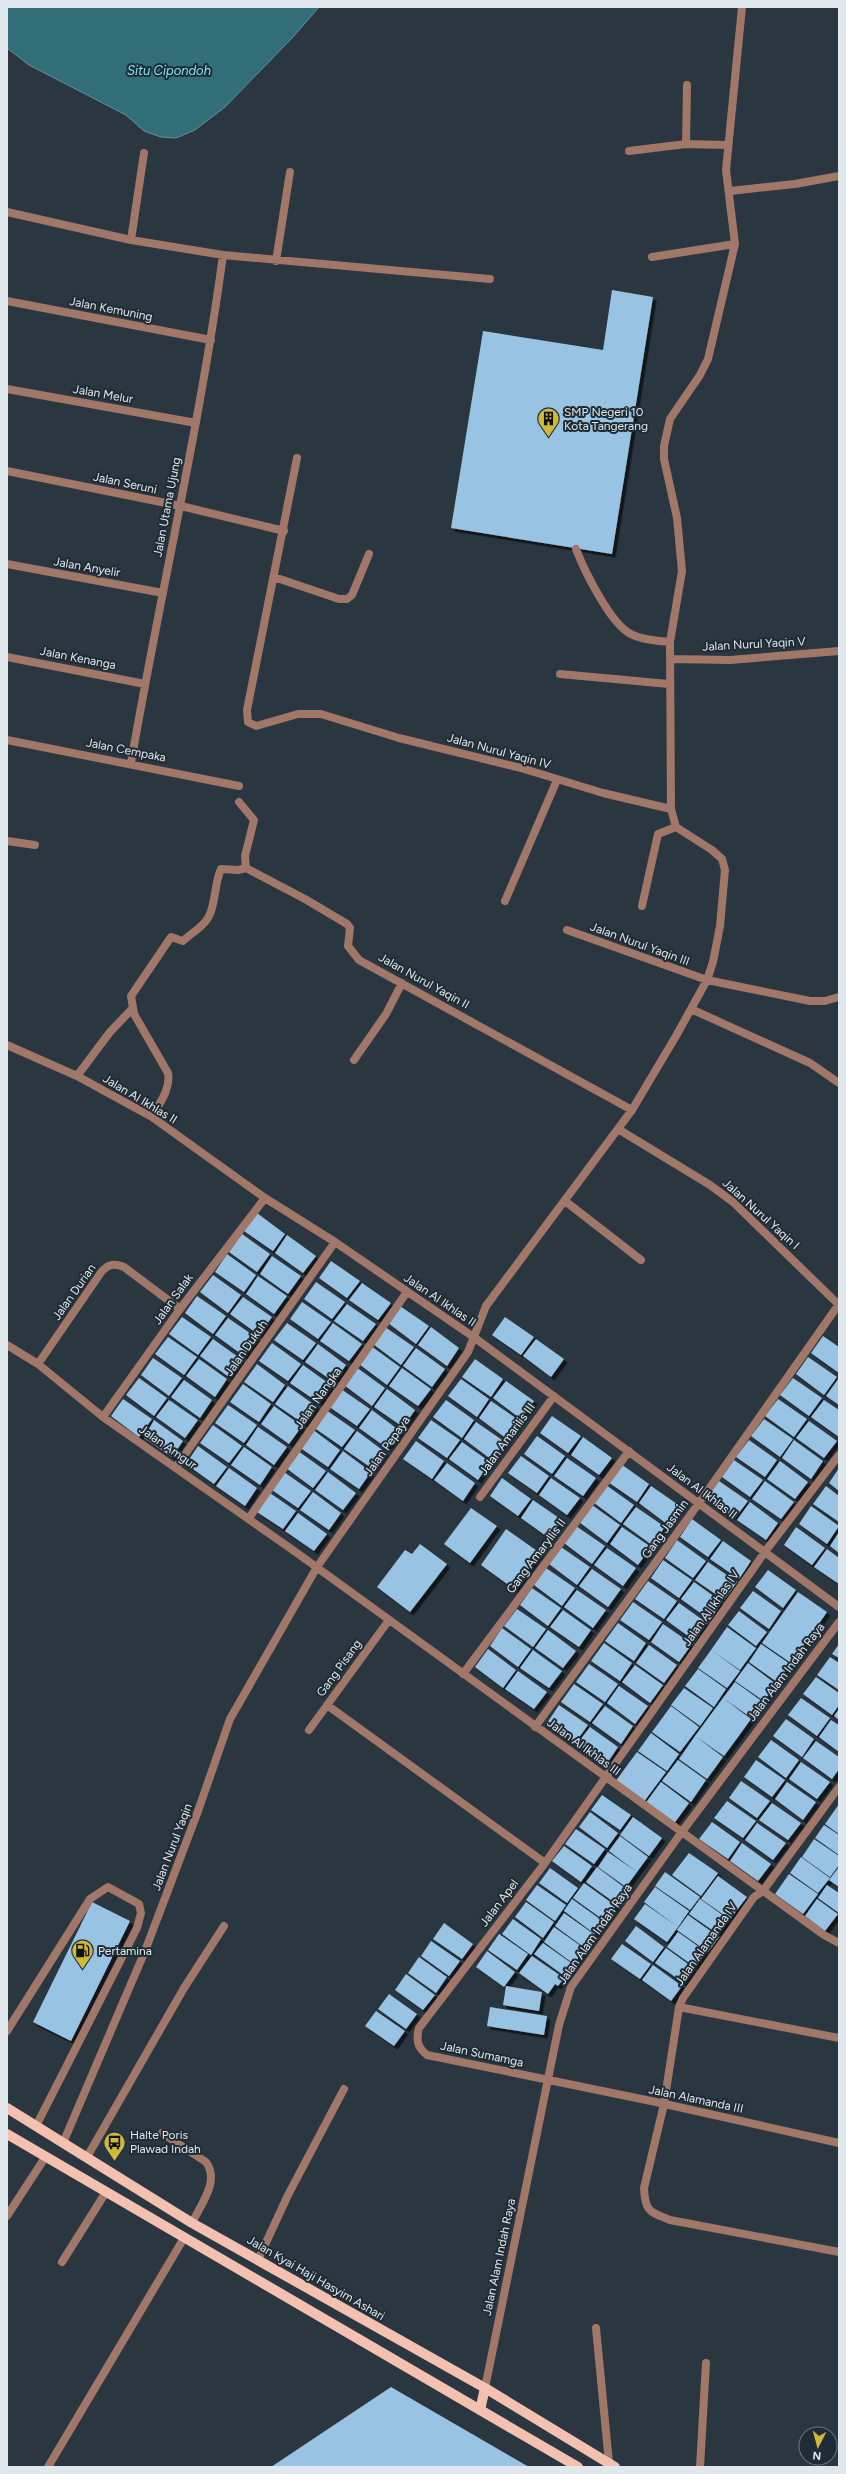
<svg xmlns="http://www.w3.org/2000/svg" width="846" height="2474" viewBox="0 0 846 2474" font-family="Figtree,sans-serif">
<defs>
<filter id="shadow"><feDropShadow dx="3.5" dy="3.5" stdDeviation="0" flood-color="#0009"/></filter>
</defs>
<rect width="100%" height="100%" fill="#2a3640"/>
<path fill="#326e78" stroke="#66939b" d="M7,7H319L292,38L225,107L195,130L176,138L161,137L144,131L126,115L29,65L7,48Z"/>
<path fill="#99c3e3" filter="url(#shadow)" d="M612,290L653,297L612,554L451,528L483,331L603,350Z
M257,1213L285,1234L273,1251L244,1231Z
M242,1234L270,1254L257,1272L229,1252Z
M287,1235L316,1256L303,1273L275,1253Z
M227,1254L256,1275L244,1292L215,1272Z
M272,1256L301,1276L288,1294L260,1274Z
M331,1261L360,1281L347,1298L319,1278Z
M213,1275L241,1295L228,1313L200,1292Z
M258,1276L287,1296L274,1314L246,1294Z
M316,1282L345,1302L332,1319L304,1299Z
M362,1283L391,1303L378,1320L349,1300Z
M197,1296L226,1316L213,1334L185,1313Z
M243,1297L272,1317L259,1335L230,1314Z
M302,1302L331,1322L318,1339L290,1319Z
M347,1304L376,1324L363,1341L334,1321Z
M400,1306L429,1326L416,1344L388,1323Z
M182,1317L211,1337L198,1355L169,1334Z
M505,1317L534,1337L521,1355L492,1335Z
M228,1318L257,1338L244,1356L215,1335Z
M287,1323L316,1343L303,1360L274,1340Z
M333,1323L362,1344L349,1361L320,1341Z
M385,1327L414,1347L401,1365L373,1344Z
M431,1327L459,1348L447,1366L418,1345Z
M823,1336L839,1347V1373L811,1353Z
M168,1337L197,1357L184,1375L155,1354Z
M213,1339L241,1359L229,1377L200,1356Z
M536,1339L564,1359L551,1377L523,1356Z
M272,1343L301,1364L288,1381L259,1361Z
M318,1344L346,1365L334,1382L305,1362Z
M371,1346L400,1367L387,1385L359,1364Z
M416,1348L445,1369L432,1387L403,1366Z
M808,1357L837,1377L824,1395L796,1374Z
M153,1358L182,1378L169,1396L141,1375Z
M199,1359L227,1379L215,1397L186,1376Z
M475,1359L503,1379L491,1397L462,1377Z
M257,1364L285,1385L273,1402L244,1382Z
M303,1365L331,1385L319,1403L290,1383Z
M356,1367L385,1388L372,1406L344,1385Z
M402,1368L431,1389L418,1406L389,1386Z
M139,1378L167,1398L154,1416L126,1395Z
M793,1378L822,1398L809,1416L780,1395Z
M839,1378V1405L826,1396Z
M461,1379L489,1399L477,1417L448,1396Z
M184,1380L212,1400L200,1418L171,1397Z
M506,1381L534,1401L521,1419L493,1398Z
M243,1384L271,1404L259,1422L230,1402Z
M288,1386L316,1406L304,1424L275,1404Z
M341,1389L370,1409L357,1426L328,1406Z
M387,1389L415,1410L403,1427L374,1407Z
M123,1399L152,1419L139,1437L111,1416Z
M778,1399L807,1419L794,1437L765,1416Z
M169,1400L198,1420L185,1438L156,1417Z
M446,1400L474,1420L462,1438L433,1417Z
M824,1400L839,1410V1437L811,1417Z
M491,1401L520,1421L507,1439L479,1418Z
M228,1405L257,1425L244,1443L215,1423Z
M274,1406L302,1426L289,1444L261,1424Z
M326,1410L355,1430L342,1447L313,1427Z
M372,1410L400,1431L387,1448L359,1428Z
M552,1416L581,1436L568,1453L540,1433Z
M764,1419L793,1439L780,1457L751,1436Z
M154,1420L183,1441L172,1457L144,1438Z
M431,1420L460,1440L447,1458L418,1438Z
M809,1421L837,1441L824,1458L796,1438Z
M476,1422L505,1442L492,1460L464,1439Z
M213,1425L242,1446L229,1463L200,1443Z
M258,1427L287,1447L274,1465L246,1445Z
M312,1429L340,1450L328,1467L299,1447Z
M357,1431L385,1452L373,1469L344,1449Z
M537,1436L565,1456L552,1474L524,1454Z
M583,1437L612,1458L599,1475L571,1455Z
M749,1440L777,1460L765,1477L736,1457Z
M794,1440L823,1461L811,1479L782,1458Z
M416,1441L444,1461L432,1479L403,1459Z
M462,1442L490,1462L478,1480L449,1459Z
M198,1446L227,1467L214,1484L186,1464Z
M244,1447L272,1467L260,1485L231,1465Z
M298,1451L326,1471L313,1488L286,1468Z
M343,1451L371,1472L359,1489L330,1469Z
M521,1456L549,1476L537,1493L508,1473Z
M567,1458L596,1478L583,1496L554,1476Z
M734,1460L763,1480L750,1497L722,1477Z
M780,1461L808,1482L795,1499L767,1479Z
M447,1463L475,1483L463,1501L434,1480Z
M621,1464L649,1484L637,1502L608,1482Z
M229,1468L257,1488L245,1506L216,1486Z
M839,1468V1491L829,1483Z
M284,1472L311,1491L298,1508L272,1490Z
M328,1472L356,1493L343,1510L315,1490Z
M502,1478L531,1499L518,1516L490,1496Z
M551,1478L580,1498L567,1515L539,1495Z
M719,1481L748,1501L735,1518L706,1498Z
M765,1481L794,1502L781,1519L752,1499Z
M606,1485L634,1505L621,1523L593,1502Z
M651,1486L680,1506L667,1524L639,1503Z
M826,1486L839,1496V1522L813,1504Z
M313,1492L341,1513L329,1530L300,1510Z
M270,1493L296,1511L283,1529L257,1512Z
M533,1500L562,1520L549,1538L521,1518Z
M750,1502L778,1523L766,1540L737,1520Z
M592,1505L620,1525L607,1543L579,1522Z
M811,1506L839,1526L827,1544L799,1524Z
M636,1507L665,1527L652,1545L623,1524Z
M471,1508L497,1526L470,1563L444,1544Z
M298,1513L327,1534L314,1551L285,1531Z
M692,1519L721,1540L708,1557L680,1537Z
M576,1526L605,1546L592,1564L564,1543Z
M622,1527L651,1547L638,1565L610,1544Z
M796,1527L825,1548L812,1565L784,1545Z
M506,1529L540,1553L514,1589L481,1565Z
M839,1532V1553L830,1546Z
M677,1540L706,1561L693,1578L665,1558Z
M723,1541L751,1561L739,1579L710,1559Z
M420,1544L447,1564L410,1612L377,1587L405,1550L412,1554Z
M561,1547L590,1567L577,1585L549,1564Z
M607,1548L636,1568L623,1586L594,1565Z
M827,1549L839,1558V1584L814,1567Z
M663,1560L692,1580L679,1598L651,1578Z
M708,1562L737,1582L724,1600L695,1580Z
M546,1568L575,1588L562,1606L534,1585Z
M592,1569L621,1589L608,1607L579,1586Z
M768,1570L796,1590L783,1608L755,1587Z
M648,1581L677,1601L664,1619L635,1599Z
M694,1582L722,1602L710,1620L681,1599Z
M532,1588L561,1608L548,1626L520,1605Z
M577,1590L606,1610L593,1628L564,1607Z
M753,1591L781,1611L769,1629L740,1608Z
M798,1592L827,1612L804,1645L785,1632L804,1645L791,1663L762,1643Z
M633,1602L662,1622L649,1640L620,1620Z
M679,1603L707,1623L695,1641L666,1620Z
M517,1609L546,1629L533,1647L504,1626Z
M563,1610L591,1630L579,1647L550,1627Z
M739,1611L767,1632L756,1646L728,1625Z
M618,1623L646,1643L634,1661L605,1641Z
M663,1624L692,1644L679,1662L651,1642Z
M727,1627L756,1648L740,1670L711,1650Z
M502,1628L531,1649L518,1667L490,1646Z
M548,1630L576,1651L563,1668L535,1648Z
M604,1643L632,1663L620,1681L591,1661Z
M761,1644L790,1664L777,1682L749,1662Z
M839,1644V1658L832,1654Z
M649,1645L677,1665L664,1683L636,1663Z
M488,1649L516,1670L503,1688L475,1667Z
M533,1650L562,1671L549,1688L520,1668Z
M711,1650L740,1671L727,1688L698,1668Z
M830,1657L839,1663V1690L817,1675Z
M748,1663L776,1684L764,1701L735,1681Z
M589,1664L618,1684L605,1702L576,1682Z
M635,1665L663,1685L650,1703L622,1682Z
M698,1669L726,1689L714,1707L685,1686Z
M518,1671L547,1692L534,1709L505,1689Z
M816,1677L839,1693V1705L832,1715L803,1694Z
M735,1682L763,1702L752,1718L723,1698Z
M574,1684L603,1704L590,1722L561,1702Z
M619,1686L648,1706L635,1724L607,1703Z
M684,1688L713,1708L700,1726L671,1705Z
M723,1698L751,1719L738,1737L729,1730L738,1737L724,1756L695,1736Z
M801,1698L830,1718L817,1736L788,1715Z
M559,1705L588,1725L575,1743L547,1723Z
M605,1706L633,1726L621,1744L592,1723Z
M671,1706L699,1727L680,1752L652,1732Z
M839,1709V1720L834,1716Z
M786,1719L814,1739L802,1757L773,1736Z
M831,1720L839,1725V1752L819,1737Z
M590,1727L618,1747L606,1765L577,1744Z
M651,1733L679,1754L667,1771L638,1751Z
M695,1736L723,1757L707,1779L679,1759Z
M771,1740L799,1760L786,1778L758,1757Z
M816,1741L839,1757V1769L832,1779L803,1758Z
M637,1752L666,1772L643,1803L615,1782Z
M678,1760L706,1780L691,1802L662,1781Z
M756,1760L785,1780L772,1797L744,1777Z
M801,1762L830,1782L817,1799L789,1779Z
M741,1781L770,1801L757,1818L729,1798Z
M661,1782L689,1803L673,1825L645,1804Z
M787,1782L816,1802L803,1820L775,1799Z
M602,1795L631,1815L620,1830L591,1810Z
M727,1801L756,1821L743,1838L714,1818Z
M772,1803L801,1823L788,1840L759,1820Z
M839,1804V1834L825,1824Z
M590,1812L618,1833L607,1848L579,1827Z
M633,1817L662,1838L649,1856L620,1835Z
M712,1822L740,1842L728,1859L699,1839Z
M757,1823L786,1843L773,1860L745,1840Z
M824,1825L839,1835V1855L815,1838Z
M576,1829L605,1849L594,1864L565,1844Z
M620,1836L648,1857L637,1872L609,1851Z
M814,1839L839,1856V1865L830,1877L802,1857Z
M742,1843L771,1864L758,1881L730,1861Z
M564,1846L592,1866L581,1882L552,1861Z
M608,1852L637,1872L626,1887L598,1867Z
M689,1853L718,1873L701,1896L672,1875Z
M801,1857L830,1878L818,1893L790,1873Z
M597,1867L625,1888L615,1903L586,1882Z
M839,1867V1887L829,1880Z
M550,1868L578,1888L567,1903L539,1883Z
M665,1872L700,1897L690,1910L655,1886Z
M789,1874L818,1894L803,1914L775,1894Z
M718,1876L747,1897L730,1919L701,1899Z
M584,1883L616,1906L605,1921L573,1898Z
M537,1885L566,1905L555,1921L526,1900Z
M827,1885L839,1893V1913L818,1898Z
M655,1887L689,1911L678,1927L644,1902Z
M572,1899L604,1922L595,1934L564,1911Z
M700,1899L728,1919L718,1934L689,1914Z
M817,1899L838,1914L825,1931L805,1916Z
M92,1902L130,1921L71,2041L33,2022Z
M526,1902L554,1922L543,1938L515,1917Z
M645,1904L678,1927L667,1942L634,1919Z
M564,1913L595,1935L585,1948L555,1926Z
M688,1915L719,1937L708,1952L677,1930Z
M513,1919L541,1939L531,1955L502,1934Z
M444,1923L473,1944L462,1959L433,1939Z
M636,1926L664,1947L653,1962L625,1941Z
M554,1927L585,1949L574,1964L544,1942Z
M678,1932L706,1952L695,1967L667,1947Z
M499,1934L528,1954L517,1970L488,1950Z
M431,1941L460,1961L449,1976L421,1956Z
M543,1943L574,1965L566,1977L534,1954Z
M622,1944L651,1964L640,1979L611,1959Z
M666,1948L695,1969L684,1983L655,1963Z
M487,1951L515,1972L504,1987L476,1967Z
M532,1956L564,1978L558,1986L555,1984L548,1994L519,1973Z
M419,1957L447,1977L436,1993L408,1973Z
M653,1965L682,1986L671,2001L642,1980Z
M406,1974L435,1995L423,2010L395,1990Z
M506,1986L542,1992L539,2011L503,2005Z
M389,1994L417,2014L406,2029L378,2009Z
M490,2007L547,2016L544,2035L487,2026Z
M376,2011L405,2031L394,2046L365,2026Z
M391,2387L529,2467H271Z"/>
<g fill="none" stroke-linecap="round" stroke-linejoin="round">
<path stroke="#a07769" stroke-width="8" d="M576,549C584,570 611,625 631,634C642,640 658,641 670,642
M642,906L658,834L676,827
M7,2031L90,1899L108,1887L139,1904L141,1913L137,1928L36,2126
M162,2133L206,2162C220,2181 201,2204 192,2223
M87,2157L184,1988L224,1926
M258,2260L288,2195L344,2089
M62,2262L106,2192
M596,2328L609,2463
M48,2467L184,2238
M700,2467L706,2363"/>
<path stroke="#a07769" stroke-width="8" d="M686,144L687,85
M629,151L686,144L727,145
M730,191L795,184L839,176
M7,212L131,240L223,255L490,279
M131,240L144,153
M652,257L735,244
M276,261L290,172
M7,301L211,340
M7,389L196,423
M297,458L247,710L248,722L256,726L298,714H321L399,738L521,768L603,793L671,809
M7,471L181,506L284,531
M7,564L163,593
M274,577L339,599H347L352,595L369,554
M7,657L145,684
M670,659L730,660L839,651
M560,674L669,684
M7,740L239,786
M131,763C160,594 200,426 223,255
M7,841L35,845
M246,868L305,899L347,924L350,928L348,946L359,960L632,1110
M505,901L557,780
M567,930L707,980L810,1001H825L839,997
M691,1009L810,1063L839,1083
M7,1045L77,1076L152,1117L265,1198L335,1242L475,1338L839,1607
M354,1060L386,1014L402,983
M77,1076L110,1032L132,1009
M152,1117C159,1104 171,1089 168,1073L134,1014L131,996L171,937L183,941C191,933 202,928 208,918C216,905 214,884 221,869L238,870L246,868L245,856L254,820L239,802
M618,1129L710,1185L733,1202L839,1305
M565,1201L641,1260
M7,1345L38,1364L103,1417L297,1553L824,1935L839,1943
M38,1364L102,1271C109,1264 115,1263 124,1267L180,1309
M103,1417L180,1309L265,1198
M839,1455L767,1549L545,1863L419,2028C416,2040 417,2047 427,2055L656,2102L839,2143
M176,1467L335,1242
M480,1497L554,1396
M249,1518L407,1292
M463,1674L629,1451
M327,1705L545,1863
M535,1727L699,1503L839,1304
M309,1730L389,1620
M839,1787L763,1891L754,1897L683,1998L679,2007L664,2104L644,2188C645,2212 650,2212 670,2220L839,2252
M679,2007L839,2038
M63,2143L145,1951L198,1811L230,1719L317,1567L468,1352L486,1306L632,1110L676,1036L707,980L713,962L720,926L725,870L722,859L712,850L676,827L671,809L670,642L682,571L677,518L664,459V446L670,419L700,375L708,359L735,244L726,170L742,7
M7,2216L46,2156
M485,2388L559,2025L571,1987L681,1833L839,1622"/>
<path stroke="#f4c1b1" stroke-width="10" d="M7,2108L192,2223L485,2388L615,2467
M7,2134L578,2467
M480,2410L485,2388"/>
</g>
<defs>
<symbol id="building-pin" viewBox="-11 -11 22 30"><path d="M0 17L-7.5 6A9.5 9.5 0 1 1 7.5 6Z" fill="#ceb938" stroke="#202c35"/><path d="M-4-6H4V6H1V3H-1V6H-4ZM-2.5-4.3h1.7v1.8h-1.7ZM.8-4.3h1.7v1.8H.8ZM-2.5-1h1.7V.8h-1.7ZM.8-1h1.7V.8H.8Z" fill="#111"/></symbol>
<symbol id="fuel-pin" viewBox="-11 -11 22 30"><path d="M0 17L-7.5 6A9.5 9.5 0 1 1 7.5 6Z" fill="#ceb938" stroke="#202c35"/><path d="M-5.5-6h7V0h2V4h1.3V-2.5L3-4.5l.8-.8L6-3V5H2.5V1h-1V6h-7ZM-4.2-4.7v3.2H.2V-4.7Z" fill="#111"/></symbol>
<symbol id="bus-pin" viewBox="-11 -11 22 30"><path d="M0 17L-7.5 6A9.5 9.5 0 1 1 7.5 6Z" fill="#ceb938" stroke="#202c35"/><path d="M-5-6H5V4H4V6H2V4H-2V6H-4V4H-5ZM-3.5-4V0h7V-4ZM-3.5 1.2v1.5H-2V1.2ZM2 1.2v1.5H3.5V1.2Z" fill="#111"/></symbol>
</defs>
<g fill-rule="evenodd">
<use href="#building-pin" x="536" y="406" width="25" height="34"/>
<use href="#fuel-pin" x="70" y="1938" width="25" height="34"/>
<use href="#bus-pin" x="102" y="2130" width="25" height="34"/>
</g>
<g text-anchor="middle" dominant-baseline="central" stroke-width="4" stroke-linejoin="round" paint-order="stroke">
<g font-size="12" fill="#e0e8ee" stroke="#202c35">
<text transform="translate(111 309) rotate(11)">Jalan Kemuning</text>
<text transform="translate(103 394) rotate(10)">Jalan Melur</text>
<text transform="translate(125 483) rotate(12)">Jalan Seruni</text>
<text transform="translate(167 507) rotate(-79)">Jalan Utama Ujung</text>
<text transform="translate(87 567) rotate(10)">Jalan Anyelir</text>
<text transform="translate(754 644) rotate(-3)">Jalan Nurul Yaqin V</text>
<text transform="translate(78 658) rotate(11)">Jalan Kenanga</text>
<text transform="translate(126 750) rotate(11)">Jalan Cempaka</text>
<text transform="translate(499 751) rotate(15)">Jalan Nurul Yaqin IV</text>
<text transform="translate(640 944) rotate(20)">Jalan Nurul Yaqin III</text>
<text transform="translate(424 981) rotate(29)">Jalan Nurul Yaqin II</text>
<text transform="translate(140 1099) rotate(31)">Jalan Al Ikhlas II</text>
<text transform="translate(761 1214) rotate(42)">Jalan Nurul Yaqin I</text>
<text transform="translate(74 1292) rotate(-55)">Jalan Durian</text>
<text transform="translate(173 1299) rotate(-54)">Jalan Salak</text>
<text transform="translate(440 1300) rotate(34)">Jalan Al Ikhlas II</text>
<text transform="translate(246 1348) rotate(-55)">Jalan Dukuh</text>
<text transform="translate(318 1398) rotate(-55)">Jalan Nangka</text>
<text transform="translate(507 1439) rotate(-54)">Jalan Amarilis III</text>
<text transform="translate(387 1446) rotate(-55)">Jalan Pepaya</text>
<text transform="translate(168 1447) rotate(35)">Jalan Amgur</text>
<text transform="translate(702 1491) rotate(37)">Jalan Al Ikhlas II</text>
<text transform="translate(665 1529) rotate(-54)">Gang Jasmin</text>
<text transform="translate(536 1556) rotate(-53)">Gang Amaryllis II</text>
<text transform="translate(711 1608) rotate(-55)">Jalan Al Ikhlas IV</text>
<text transform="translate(339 1668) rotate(-54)">Gang Pisang</text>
<text transform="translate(786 1672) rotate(-53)">Jalan Alam Indah Raya</text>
<text transform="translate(584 1747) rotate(36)">Jalan Al Ikhlas III</text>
<text transform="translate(172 1847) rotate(-69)">Jalan Nurul Yaqin</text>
<text transform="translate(499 1903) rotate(-53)">Jalan Apel</text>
<text transform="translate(595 1934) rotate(-55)">Jalan Alam Indah Raya</text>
<text transform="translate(706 1944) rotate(-55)">Jalan Alamanda IV</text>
<text transform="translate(482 2054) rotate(12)">Jalan Sumamga</text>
<text transform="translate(696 2099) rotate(12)">Jalan Alamanda III</text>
<text transform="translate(499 2257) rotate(-78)">Jalan Alam Indah Raya</text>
<text transform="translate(316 2278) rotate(30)">Jalan Kyai Haji Hasyim Ashari</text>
</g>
<g font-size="12" fill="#e0e8ee" stroke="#202c35" text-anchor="start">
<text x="564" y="412">SMP Negeri 10<tspan x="564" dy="14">Kota Tangerang</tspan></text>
<text x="98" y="1951">Pertamina</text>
<text x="130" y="2135">Halte Poris<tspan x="130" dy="14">Plawad Indah</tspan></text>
</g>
<g font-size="13" font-style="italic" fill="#85e5f5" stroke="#202c35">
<text x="169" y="70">Situ Cipondoh</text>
</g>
</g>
<rect width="846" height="2474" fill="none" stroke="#e0e8ee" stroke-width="16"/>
<g transform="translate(818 2446) rotate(186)"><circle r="19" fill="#202c35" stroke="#6d777f"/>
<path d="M0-3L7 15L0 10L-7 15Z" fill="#ceb938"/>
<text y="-6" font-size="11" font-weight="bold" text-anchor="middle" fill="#e0e8ee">N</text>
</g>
</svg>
